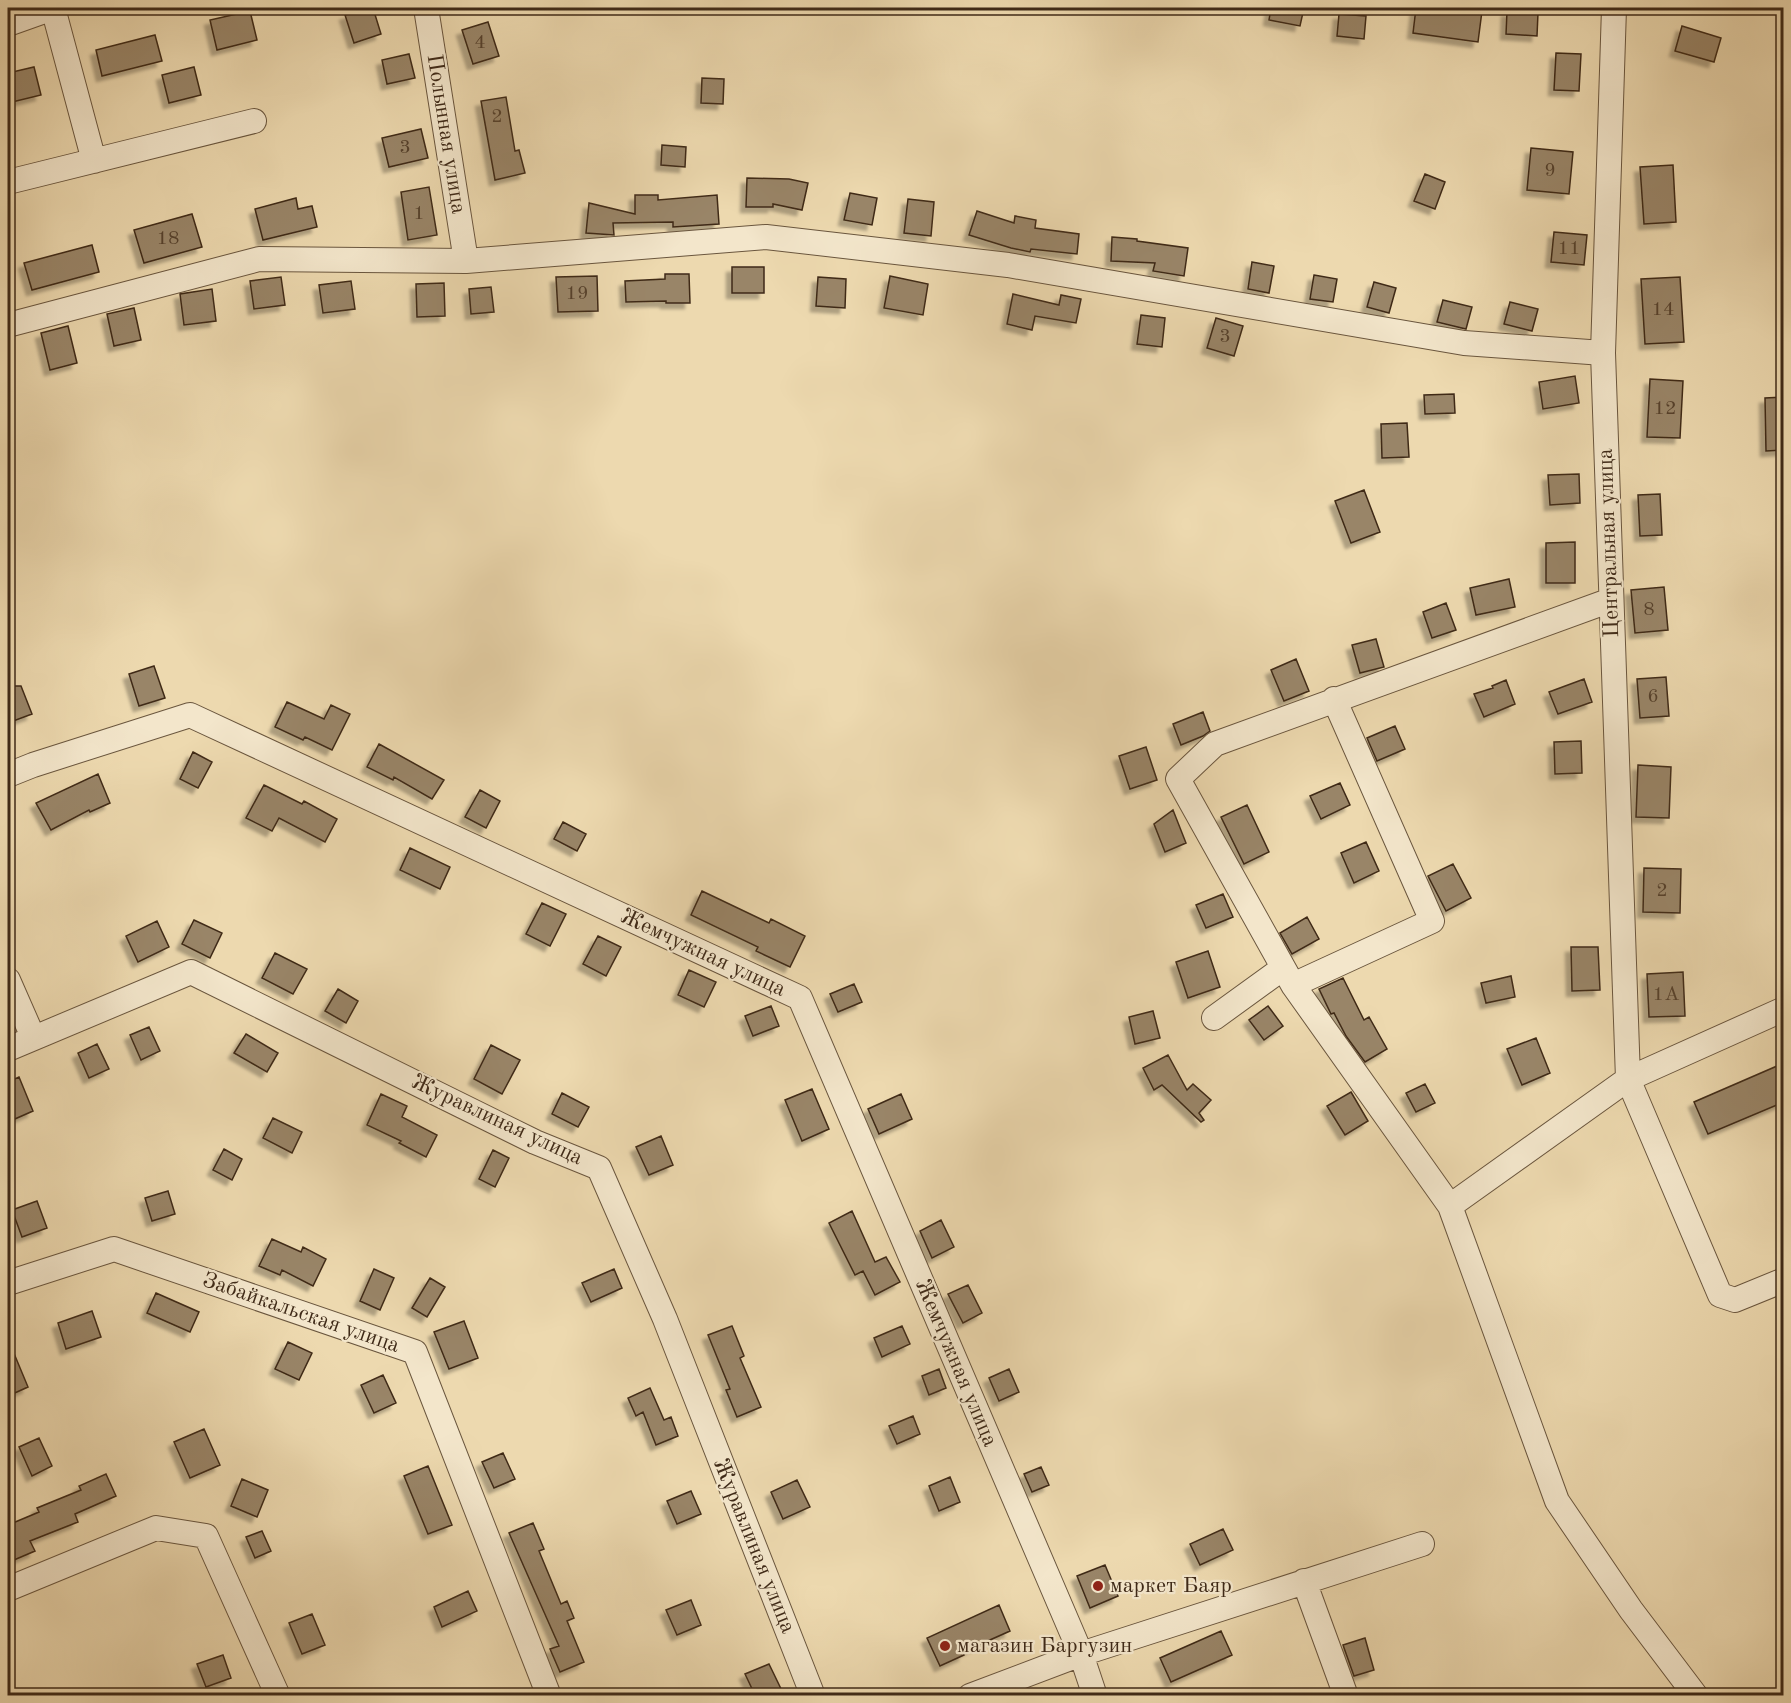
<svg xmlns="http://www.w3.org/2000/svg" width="1791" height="1703" viewBox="0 0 1791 1703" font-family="'Old Standard TT',serif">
<defs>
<filter id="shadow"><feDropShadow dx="-5.5" dy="5.5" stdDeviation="1.5" flood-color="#0004"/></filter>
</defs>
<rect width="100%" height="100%" fill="#edd9af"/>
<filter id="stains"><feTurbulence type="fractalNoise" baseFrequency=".00333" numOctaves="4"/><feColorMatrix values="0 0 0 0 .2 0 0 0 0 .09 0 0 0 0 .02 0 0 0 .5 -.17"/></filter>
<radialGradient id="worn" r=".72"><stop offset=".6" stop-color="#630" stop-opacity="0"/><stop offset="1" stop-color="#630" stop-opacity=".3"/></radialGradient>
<path fill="#998567" stroke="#3f2a18" stroke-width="1.5" filter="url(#shadow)" d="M368,8H373L381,34L354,43L345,15Z
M1271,8H1304L1300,26L1269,20Z
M1416,8H1452L1482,11L1478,42L1413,33Z
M250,11L257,40L217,50L210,20Z
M1507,11L1538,13L1537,36L1506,34Z
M1339,14L1366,16L1364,39L1337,36Z
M488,22L499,56L473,64L462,30Z
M1682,26L1721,38L1714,62L1675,51Z
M155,35L162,61L102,76L96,50Z
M1556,53L1581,54L1579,91L1554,90Z
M409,54L415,78L387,84L382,60Z
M34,67L41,95L8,103V73Z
M194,67L201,95L169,103L162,75Z
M702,78L724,79L723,104L701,103Z
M506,97L515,151L519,150L525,173L495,180L481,101Z
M421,129L428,158L389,167L382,138Z
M662,145L686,147L685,167L661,165Z
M1531,148L1573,152L1569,194L1527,190Z
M1673,165L1676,222L1644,224L1640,167Z
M1425,174L1445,182L1435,209L1414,201Z
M747,178L789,179L808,183L802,210L773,204V207H746Z
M429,187L437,235L408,240L401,192Z
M850,193L877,198L872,225L844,220Z
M635,195H658V200L717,195L719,224L673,227V222L613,223L614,235L586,233L589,203L635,214Z
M296,198L298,209L312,206L317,227L263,240L255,209Z
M908,199L934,202L931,236L904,233Z
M977,211L1014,223L1015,216L1036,220L1035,228L1079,234L1077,254L1031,249L1030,252L1011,248L969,235Z
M192,214L202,247L144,263L134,230Z
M1554,232L1587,235L1584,265L1551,262Z
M1112,237L1137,239V241L1188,248L1184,276L1153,271L1155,263L1111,261Z
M92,245L99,272L32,290L24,263Z
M1252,262L1274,266L1269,293L1248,289Z
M732,267H764V293H732Z
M665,274H689L690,303H666V301L626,302L625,281L665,279Z
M1314,275L1337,279L1333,302L1310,299Z
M597,276L598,311L558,312L556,277Z
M890,276L928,284L923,315L884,308Z
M281,277L285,305L254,309L250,281Z
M818,277L846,279L845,308L816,306Z
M1680,277L1684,342L1645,344L1641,279Z
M351,281L355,309L323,313L319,285Z
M1374,282L1396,288L1389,313L1367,307Z
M444,283L445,316L417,317L416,284Z
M491,287L494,312L471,314L469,289Z
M212,289L216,321L184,325L180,294Z
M1013,294L1059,305L1061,295L1081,299L1076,323L1035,316L1032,330L1007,324Z
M1443,300L1472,307L1466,329L1437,322Z
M1510,302L1538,309L1532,331L1504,324Z
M134,308L141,340L114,346L107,314Z
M1141,315L1165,318L1162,347L1137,344Z
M1216,318L1243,326L1234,356L1207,348Z
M68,326L77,363L50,370L41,333Z
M1575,376L1579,403L1543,409L1539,382Z
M1650,379L1683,381L1680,438L1647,437Z
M1454,394L1455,413L1425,414L1424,395Z
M1784,397V450L1766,451L1765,398Z
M1407,423L1409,457L1382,458L1381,424Z
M1579,474L1580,503L1550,505L1548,475Z
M1364,490L1380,532L1351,543L1335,501Z
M1660,494L1662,535L1640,536L1638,495Z
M1575,542V583H1546V543Z
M1509,579L1515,607L1476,615L1470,588Z
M1664,587L1668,630L1635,633L1631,590Z
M1446,603L1456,630L1432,638L1423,612Z
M1376,639L1384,667L1360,673L1352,645Z
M1296,659L1309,691L1284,701L1271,670Z
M154,666L165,698L139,706L129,674Z
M1666,677L1669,716L1640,718L1637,679Z
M1584,679L1592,702L1558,714L1549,692Z
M1506,680L1515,704L1484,717L1474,694L1493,688L1492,686Z
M8,686H21L32,714L8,723Z
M287,702L324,719L331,705L350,714L332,750L305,737L303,740L275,727Z
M1203,712L1210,731L1203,736L1181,745L1173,724Z
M1395,726L1405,749L1377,761L1367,738Z
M1581,741L1582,773L1555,774L1554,742Z
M379,744L444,780L432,799L394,777L393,780L367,767Z
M1146,747L1157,780L1130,789L1119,756Z
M193,752L212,762L198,788L180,779Z
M1638,765L1671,767L1669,818L1636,817Z
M98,774L110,803L90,812L89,810L51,830L36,803Z
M1340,783L1350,805L1321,819L1310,796Z
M264,785L302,804L304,801L337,819L325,842L279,818L272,831L246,818Z
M480,790L500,801L486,828L465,817Z
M1247,805L1269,852L1244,864L1221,817Z
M1173,810L1186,843L1165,852L1154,824Z
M563,822L586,834L577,851L554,839Z
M1366,842L1379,871L1354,883L1341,853Z
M410,848L450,867L440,889L400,870Z
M1453,864L1471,898L1446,911L1428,876Z
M1644,868L1681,869L1680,913L1643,912Z
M702,891L769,923L771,919L805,936L790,967L756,951L758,947L691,915Z
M1223,894L1233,917L1206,928L1196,905Z
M542,903L566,914L550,946L526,934Z
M1307,917L1319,939L1292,954L1280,933Z
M194,920L222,933L210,958L182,944Z
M157,921L169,947L138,962L126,936Z
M598,936L621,947L606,976L583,964Z
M1571,947H1598L1600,990L1572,991Z
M1208,951L1220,987L1188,998L1176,962Z
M275,953L307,969L293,994L262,978Z
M689,970L716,982L704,1007L678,995Z
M1683,972L1685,1016L1649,1017L1647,974Z
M1511,976L1515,997L1486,1003L1481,983Z
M1343,978L1364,1020L1369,1017L1387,1049L1365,1062L1346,1036L1334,1013L1331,1014L1319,989Z
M854,984L862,1002L838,1012L830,994Z
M338,989L358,1001L346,1023L325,1011Z
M771,1006L779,1026L753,1036L745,1016Z
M1268,1006L1283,1026L1264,1040L1249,1020Z
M1153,1011L1160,1038L1135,1044L1129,1017Z
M149,1027L160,1051L141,1060L130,1035Z
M246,1034L278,1053L267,1072L234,1053Z
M1536,1038L1550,1073L1522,1085L1507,1049Z
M97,1044L109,1069L89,1078L78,1053Z
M491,1045L520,1060L502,1094L474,1079Z
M1168,1055L1187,1090L1193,1084L1211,1100L1199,1113L1204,1120L1201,1122L1162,1085L1154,1090L1143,1068Z
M1784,1063V1102L1708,1134L1694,1102Z
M19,1077L33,1111L8,1122V1082Z
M1425,1084L1435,1103L1416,1112L1406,1093Z
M812,1089L829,1129L802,1141L785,1100Z
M1351,1092L1368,1121L1345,1135L1327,1106Z
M562,1093L589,1107L578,1127L552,1114Z
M381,1094L407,1106L402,1117L437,1135L426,1157L399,1143L401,1141L367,1125Z
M901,1094L912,1119L879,1134L868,1109Z
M273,1118L302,1132L292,1153L263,1138Z
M661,1136L673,1165L649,1175L636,1147Z
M224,1149L242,1159L232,1180L213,1170Z
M493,1150L509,1158L495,1187L479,1179Z
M168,1191L175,1214L152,1221L145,1198Z
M37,1201L47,1228L22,1237L12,1210Z
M852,1211L875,1262L886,1257L900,1282L875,1295L863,1271L855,1275L829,1223Z
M941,1220L954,1247L932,1258L920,1231Z
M272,1239L301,1252L303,1247L326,1259L313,1286L282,1270L280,1275L259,1266Z
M374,1269L394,1278L380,1310L360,1301Z
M614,1269L622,1288L591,1302L582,1283Z
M430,1278L445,1287L427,1317L412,1308Z
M968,1285L982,1313L963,1323L948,1294Z
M156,1293L199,1312L190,1332L147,1313Z
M92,1311L101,1337L66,1349L58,1323Z
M464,1321L478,1358L449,1369L434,1332Z
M732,1326L744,1356L740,1358L761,1407L737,1417L726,1390L730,1389L708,1335Z
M902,1326L910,1344L882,1357L874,1338Z
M8,1339L28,1387L8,1396Z
M288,1342L312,1353L299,1380L275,1369Z
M939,1369L946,1388L929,1395L922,1376Z
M1009,1369L1019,1392L999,1401L989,1378Z
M383,1375L396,1403L374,1413L361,1385Z
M650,1388L664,1420L671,1417L678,1436L656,1445L643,1412L636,1416L628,1398Z
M913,1416L920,1434L897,1444L889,1426Z
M204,1429L220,1465L190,1478L174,1442Z
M39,1438L52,1466L32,1476L19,1447Z
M503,1453L515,1479L494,1488L482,1462Z
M428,1466L452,1525L428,1534L404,1476Z
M1041,1467L1049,1485L1032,1492L1024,1474Z
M106,1474L116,1496L75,1514L78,1522L30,1541L35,1551L14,1560L8,1546V1525L39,1512L37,1508L81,1490L79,1486Z
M950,1477L960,1502L939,1511L929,1486Z
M242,1479L268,1490L257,1517L231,1506Z
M797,1480L810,1507L783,1519L771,1492Z
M691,1491L701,1514L677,1524L667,1501Z
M533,1523L544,1549L539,1551L561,1604L567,1601L574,1618L567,1621L584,1662L560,1672L550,1649L559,1646L509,1533Z
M1223,1529L1233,1550L1200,1565L1190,1544Z
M262,1531L271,1551L255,1558L246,1537Z
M1105,1565L1118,1596L1090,1608L1077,1576Z
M468,1591L477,1611L442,1627L434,1607Z
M691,1600L701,1625L677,1635L666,1610Z
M999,1605L1010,1631L963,1652L964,1655L940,1666L927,1638Z
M312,1614L325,1645L302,1654L289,1623Z
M1221,1631L1232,1655L1171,1682L1160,1658Z
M1365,1638L1374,1670L1354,1676L1343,1645Z
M223,1655L231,1678L206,1687L197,1664Z
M769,1664L784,1695H755L745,1674Z"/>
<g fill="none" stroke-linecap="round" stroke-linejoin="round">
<defs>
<path id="minor" d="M53,8L94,161
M426,8L466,261
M1614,8L1603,353L1628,1079L1720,1295L1735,1300L1784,1280
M8,24L53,8
M8,182L254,121
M8,325L259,259L466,261L766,237L1008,265L1464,343L1603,353
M1611,600L1215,744L1178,779L1293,985L1450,1206L1557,1501L1631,1610L1696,1696
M8,775L33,765L190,715L800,998L1081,1654L1095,1696
M8,980L33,1037
M1293,985L1432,921L1334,699
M1214,1018L1283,968
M8,1049L191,972L535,1142L599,1168L665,1319L813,1696
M1450,1206L1628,1079L1784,1009
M8,1283L114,1249L415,1352L549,1696
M1304,1581L1346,1696
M8,1589L156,1528L206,1536L278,1696
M970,1696L1081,1654L1422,1544"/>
</defs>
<use href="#minor" stroke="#6a563e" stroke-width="26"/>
<use href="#minor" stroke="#f3e6cb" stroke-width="24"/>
</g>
<g fill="#8f2418" stroke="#f3e6cb" stroke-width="2">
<circle cx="1098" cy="1586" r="6"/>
<circle cx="945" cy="1646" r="6"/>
</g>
<g text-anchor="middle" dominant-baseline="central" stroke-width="4.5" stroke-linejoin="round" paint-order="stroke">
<g font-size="20" fill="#56412c">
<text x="480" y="43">4</text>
<text x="497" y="117">2</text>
<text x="405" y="148">3</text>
<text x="1550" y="171">9</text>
<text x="419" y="214">1</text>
<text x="168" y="239">18</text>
<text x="1569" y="249">11</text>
<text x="577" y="294">19</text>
<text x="1663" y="310">14</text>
<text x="1225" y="337">3</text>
<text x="1665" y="409">12</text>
<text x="1649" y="610">8</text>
<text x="1653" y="697">6</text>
<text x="1662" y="891">2</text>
<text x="1666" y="995">1А</text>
</g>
<g font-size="22" fill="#3f2a18" stroke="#f3e6cb">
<text transform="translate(446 134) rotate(81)">Полынная улица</text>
<text transform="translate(1609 543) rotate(-92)">Центральная улица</text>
<text transform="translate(703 953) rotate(25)">Жемчужная улица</text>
<text transform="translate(497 1120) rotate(25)">Журавлиная улица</text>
<text transform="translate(301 1313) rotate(19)">Забайкальская улица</text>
<text transform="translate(956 1363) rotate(67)">Жемчужная улица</text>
<text transform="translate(754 1546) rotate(68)">Журавлиная улица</text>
</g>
<g font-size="22" fill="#3f2a18" stroke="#f3e6cb" text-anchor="start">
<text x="1110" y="1586">маркет Баяр</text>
<text x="957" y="1646">магазин Баргузин</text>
</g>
</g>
<rect width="1791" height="1703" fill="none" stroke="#edd9af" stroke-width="30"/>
<rect x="9" y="9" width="1773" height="1685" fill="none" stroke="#3f2a18" stroke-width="3"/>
<rect x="15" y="15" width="1761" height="1673" fill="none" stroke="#3f2a18" stroke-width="1.5"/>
<rect width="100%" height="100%" filter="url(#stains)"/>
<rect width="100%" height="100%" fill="url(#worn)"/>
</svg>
